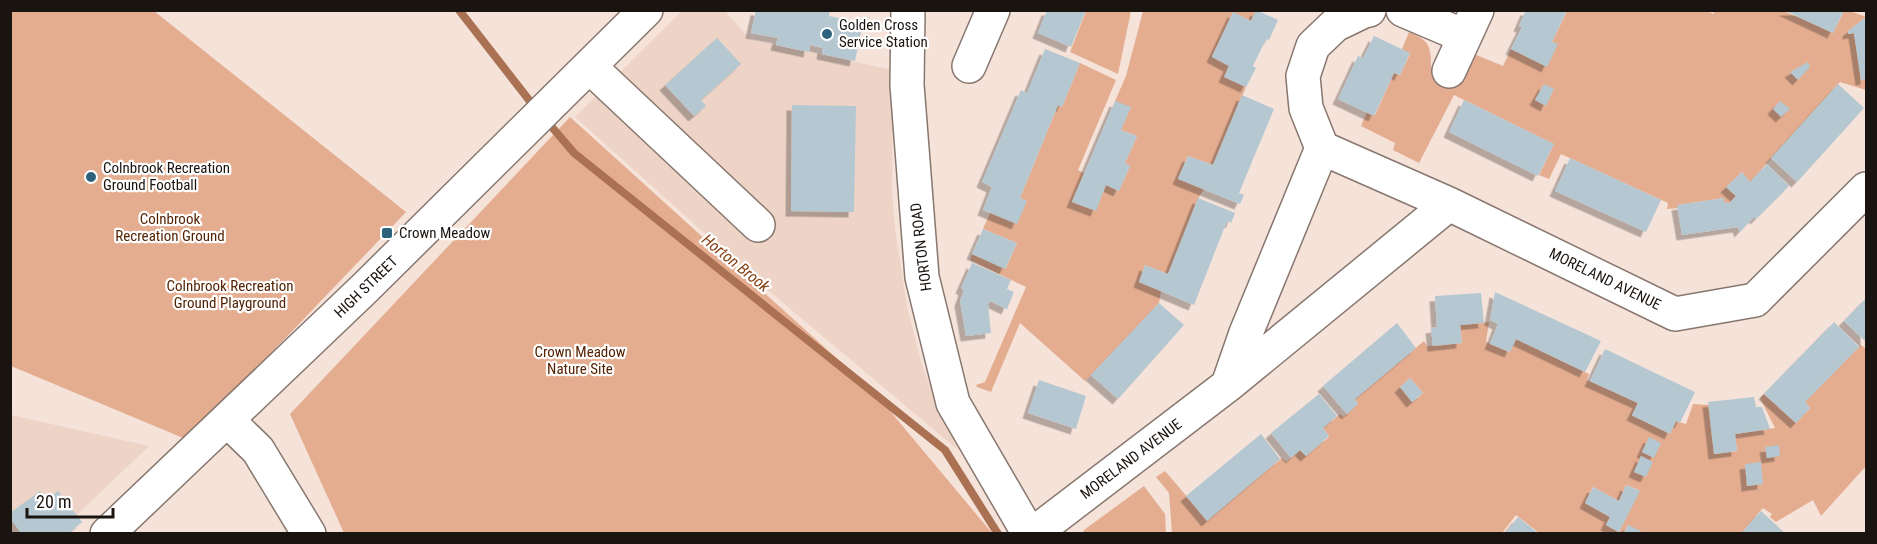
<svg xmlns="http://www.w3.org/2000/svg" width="1877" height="544" viewBox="0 0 1877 544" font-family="'Roboto Condensed',sans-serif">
<defs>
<filter id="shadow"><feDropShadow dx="-5.5" dy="5.5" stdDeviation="0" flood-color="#0004"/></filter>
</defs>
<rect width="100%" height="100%" fill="#f5e2d9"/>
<path fill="#edd4c7" d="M682,11H725L751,40L893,70L892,192L895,229L907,306L922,365L941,412L958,450L769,291L575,117Z
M11,415L149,446L58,533L11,534Z"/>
<path fill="#e4ad90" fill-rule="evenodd" d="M1706,10L1713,14L1715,11H1784L1833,33L1844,11H1850L1866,17L1848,31L1849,34L1854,33L1861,79H1866V90L1840,82L1750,182L1742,172L1726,187L1736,196L1729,203H1724L1723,198L1678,205V208L1667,209L1668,203L1561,154L1549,179L1539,175L1554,144L1454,95L1419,163L1393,150L1395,143L1361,126L1367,112L1375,115L1394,73L1400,75L1410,54L1402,49L1409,32C1430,41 1431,46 1431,69L1460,82L1474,54L1503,66L1511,49L1547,66L1557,45L1552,42L1567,11Z
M10,11H154L406,212L188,440L11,366Z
M1086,11H1131L1118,74L1070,52Z
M1143,11H1256L1251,21L1233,13L1212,56L1229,66L1225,77L1246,87L1213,165L1188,156L1178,178L1204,189L1200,195L1168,274L1145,265L1139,282L1161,291L1159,303L1085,381L1020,323L991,392L977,387L976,385L985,382L1026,287L970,260L972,254L1006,268L1017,243L983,229L990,213L1026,201L1020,198L1058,105L1062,107L1080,63L1116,80L1078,170L1084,173L1072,201L1106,185L1119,191L1130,166L1125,163L1137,136L1121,130L1115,101L1126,76Z
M570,117L875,393L992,533H344L290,414Z
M1489,322L1486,342L1509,352L1516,339L1589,374L1587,380L1638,403L1632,416L1670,433L1676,421L1686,424L1693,404L1709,405L1715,454L1737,451L1735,434L1775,428L1760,398L1764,394L1796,423L1810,408L1805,402L1861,345L1866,349V466L1821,516L1813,500L1776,522L1770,517L1772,514L1763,508L1741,533H1640L1628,525L1624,533H1539L1516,515L1502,533H1172L1169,493L1156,477L1165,471L1207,520L1282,458L1286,462L1300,450L1306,456L1329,437L1323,428L1340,414L1343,417L1358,404L1355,399L1424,341L1427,346L1462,343L1460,325ZM1410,378L1423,393L1413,402L1400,387ZM1626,485L1639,490L1619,532L1606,525L1610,517L1585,503L1593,487L1619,501Z
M1144,486L1165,514L1166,533H1083L1084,530Z"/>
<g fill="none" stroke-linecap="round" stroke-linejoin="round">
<path stroke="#aa7253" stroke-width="8" d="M459,10L536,109
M545,119L574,153L945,450L998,534"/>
</g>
<path fill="#b5c7d1" filter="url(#shadow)" d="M756,10H830L829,16L863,23L855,61L822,54L823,48L810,45L809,52L776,45L778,38L751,33Z
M1047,10H1086L1071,47L1038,33Z
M1256,10L1278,20L1269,40L1266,39L1253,66L1256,68L1246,87L1224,77L1229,66L1212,57L1233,12L1251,21Z
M1526,10H1567L1552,42L1558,44L1547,67L1511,49L1522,27L1519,26Z
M1784,10H1844L1833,33Z
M1866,17V79L1861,80L1854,33L1848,34V31Z
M1374,36L1410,53L1400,75L1394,73L1374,116L1338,99L1358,56L1363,58Z
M717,38L741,64L701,100L706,106L694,116L665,85Z
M1045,49L1080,63L1062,107L1058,105L1020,198L1027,201L1017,224L983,210L992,187L982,182L1021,90L1027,93Z
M1808,62L1810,67L1798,80L1790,72Z
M1544,84L1554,89L1546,106L1535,100Z
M1838,84L1864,108L1797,182L1771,158Z
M1242,95L1274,109L1239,193L1244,195L1240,204L1178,179L1188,156L1213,165Z
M1464,100L1554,144L1538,176L1449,132Z
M1115,101L1131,107L1121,130L1137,136L1125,163L1130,166L1119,191L1106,185L1096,211L1072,202Z
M1780,101L1790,109L1781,117L1773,109Z
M792,105L856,106L854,212L791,211Z
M1570,158L1661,200L1646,232L1555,191Z
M1767,164L1789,186L1756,219L1754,217L1740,232L1738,227L1682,235L1677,205L1724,198V203L1728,202L1729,204L1736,196L1726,187L1742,172L1750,182Z
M1198,198L1235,213L1231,223L1227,221L1194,305L1139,282L1145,265L1168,274Z
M983,229L1017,243L1005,269L972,254Z
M972,263L1011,280L1007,289L1014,292L1007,309L990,301L988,304L991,333L966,336L960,301L964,290L961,288Z
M1495,292L1601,341L1585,372L1516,339L1510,352L1490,344L1498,324L1490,320Z
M1481,293L1484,323L1460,325L1462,343L1433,346L1431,328L1437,327L1435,296Z
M1866,298V342L1844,321Z
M1159,303L1184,325L1118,399L1091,375Z
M1834,322L1859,347L1805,402L1810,408L1796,423L1764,394Z
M1397,323L1416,348L1355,399L1358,404L1347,414L1323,386Z
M1605,349L1695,392L1680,423L1676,421L1670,434L1632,415L1638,403L1590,381Z
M1410,378L1423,393L1412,402L1400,387Z
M1039,380L1086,396L1076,429L1028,413Z
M1319,394L1337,416L1323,428L1329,436L1306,456L1300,450L1291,458L1271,433Z
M1754,397L1756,407H1762L1770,429L1735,434L1737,451L1714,454L1708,402Z
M1261,434L1280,459L1207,521L1186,496Z
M1649,437L1661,443L1654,458L1642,452Z
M1779,445L1780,456L1767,458L1765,447Z
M1641,456L1653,462L1646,477L1634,472Z
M1761,462L1763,484L1747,486L1745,464Z
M1626,485L1640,491L1619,532L1606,525L1610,517L1585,503L1593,487L1619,501Z
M40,491L46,499L58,491L82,522L68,534H22L10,518V513Z
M1761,511L1786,534H1741Z
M1518,517L1539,534H1505Z
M1628,525L1641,531L1640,534H1624Z"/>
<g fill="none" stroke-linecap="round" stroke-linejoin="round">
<defs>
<path id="minor" d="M908,10L907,85L922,277L953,403L1029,534
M1403,10L1464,36
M969,66L993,10
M590,67L758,225
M1449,71L1477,10
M1322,148L1306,108L1303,76L1313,46L1335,25L1364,11L1369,10
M1228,385L1246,333L1322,148L1449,204
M227,420L258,450L309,534
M107,534L365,288L646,10
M1033,534L1228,385L1449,204L1675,314L1755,300L1866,189"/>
</defs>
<use href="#minor" stroke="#87776e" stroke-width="36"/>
<use href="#minor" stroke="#fff" stroke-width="33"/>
</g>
<g fill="#2d627d" stroke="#fff" stroke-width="2">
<circle cx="827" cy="34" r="6"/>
<circle cx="91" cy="177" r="6"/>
<rect x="381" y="227" width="12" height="12" rx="3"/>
</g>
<g text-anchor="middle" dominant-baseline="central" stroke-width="4.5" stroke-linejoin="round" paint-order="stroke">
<g font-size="15" fill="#1a1410" stroke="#fff" text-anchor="start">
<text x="839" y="25">Golden Cross<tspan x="839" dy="17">Service Station</tspan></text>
<text x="103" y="168">Colnbrook Recreation<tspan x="103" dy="17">Ground Football</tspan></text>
<text x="399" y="233">Crown Meadow</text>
</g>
<g font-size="15" fill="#542303" stroke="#fff">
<text x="170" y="219">Colnbrook<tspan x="170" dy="17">Recreation Ground</tspan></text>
<text x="230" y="286">Colnbrook Recreation<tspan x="230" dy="17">Ground Playground</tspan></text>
<text x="580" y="352">Crown Meadow<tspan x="580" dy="17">Nature Site</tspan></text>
</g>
<g font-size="15" fill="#1a1410" stroke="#fff">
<text transform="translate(921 247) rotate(-97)">HORTON ROAD</text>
<text transform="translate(1605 279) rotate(26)">MORELAND AVENUE</text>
<text transform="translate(366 287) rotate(-44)">HIGH STREET</text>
<text transform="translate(1131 459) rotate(-37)">MORELAND AVENUE</text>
</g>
<g font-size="16" font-style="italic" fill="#874013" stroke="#fff">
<text transform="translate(736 263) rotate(39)">Horton Brook</text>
</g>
</g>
<rect width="1877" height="544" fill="none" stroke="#1a1410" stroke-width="24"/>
<path d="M27 508v9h86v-9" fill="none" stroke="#1a1410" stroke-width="3"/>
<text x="36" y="508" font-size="18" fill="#1a1410" stroke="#ffffff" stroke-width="4.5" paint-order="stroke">20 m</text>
</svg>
